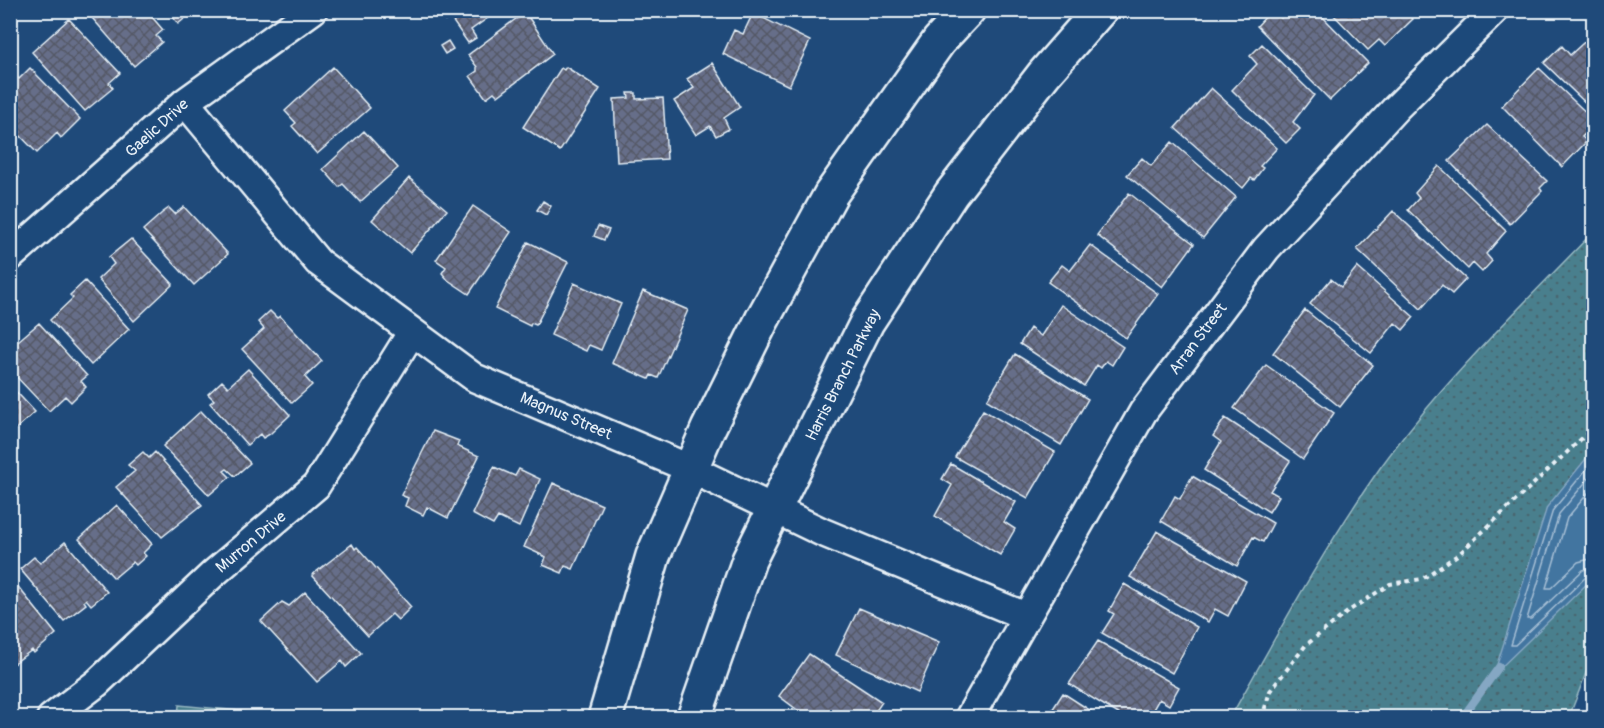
<svg xmlns="http://www.w3.org/2000/svg" width="1604" height="728" viewBox="0 0 1604 728" font-family="Pangolin,sans-serif">
<defs>
<pattern id="grass-tufts" width="24" height="20" patternUnits="userSpaceOnUse" patternTransform="scale(1.5)"><rect width="24" height="20" fill="#497f8d"/><path d="M3 7l-1-3M5 7V3M7 7l1-3M15 17l-1-3M17 17v-4M19 17l1-3" fill="none" stroke="#48666f"/></pattern>
<pattern id="park-dots" width="8" height="8" patternUnits="userSpaceOnUse" patternTransform="scale(1.5)"><rect width="8" height="8" fill="#497f8d"/><path d="M2 2h.1M6 6h.1" fill="none" stroke="#48666f" stroke-width="1.8" stroke-linecap="round"/></pattern>
<pattern id="building-cross-hatch" width="8" height="8" patternUnits="userSpaceOnUse" patternTransform="scale(1.5)"><rect width="8" height="8" fill="#666e89"/><path d="M0 0l8 8M0 8l8-8" fill="none" stroke="#545966"/></pattern>
</defs>
<rect width="100%" height="100%" fill="#1f4a7a"/>
<filter id="ink" filterUnits="userSpaceOnUse"><feTurbulence type="fractalNoise" baseFrequency=".0167" numOctaves="2"/><feDisplacementMap in="SourceGraphic" scale="12" xChannelSelector="R" yChannelSelector="G"/><feConvolveMatrix kernelMatrix="1 2 1 2 8 2 1 2 1" color-interpolation-filters="sRGB"/></filter>
<g filter="url(#ink)">
<path fill="url(#grass-tufts)" stroke="#98b8c2" stroke-width="1.5" d="M179,705L302,717H178Z"/>
<path fill="url(#park-dots)" stroke="#98b8c2" stroke-width="1.5" d="M1593,232V655L1569,717L1230,718C1278,633 1324,548 1380,468C1442,382 1520,308 1593,232Z"/>
<path fill="#4375a0" stroke="#85a7c3" stroke-width="1.5" d="M1593,450V578L1494,674L1547,507Z"/>
<g fill="none" stroke-linecap="round" stroke-linejoin="round">
<path stroke="#a6bfd5" stroke-width="1.5" d="M1594,460L1553,510L1511,645H1515L1587,576L1594,575
M1594,472L1559,514L1527,619H1531L1583,570L1594,567
M1594,486L1567,518L1546,588H1551L1578,562L1594,558"/>
<path stroke="#85a7c3" stroke-width="8" d="M1462,718L1499,667"/>
</g>
<path fill="url(#building-cross-hatch)" stroke="#e8f1f8" stroke-width="1.5" d="M146,10L163,30L156,36L162,42L134,66L86,11Z
M168,10H195L178,24Z
M437,10H499L471,30L476,38L468,43L450,17L445,21Z
M1272,10L1281,18L1289,10H1316L1368,63L1330,100L1257,26Z
M1329,10H1405L1413,19L1385,46L1379,40L1368,50Z
M525,12L553,54L498,96L494,92L486,98L470,76L477,71V67L468,55Z
M753,13L810,41L789,86L723,54L734,30L743,34Z
M69,19L120,73L109,83L113,88L85,111L32,52Z
M1593,34L1594,35V111L1544,63L1562,46L1570,55Z
M448,41L453,49L445,54L440,46Z
M1262,44L1314,95L1293,122L1300,129L1286,143L1232,90L1257,64L1250,56Z
M712,63L740,107L724,118L729,129L716,136L710,126L696,135L674,101L694,88L687,79Z
M333,67L370,108L317,154L292,126L296,123L285,111Z
M566,67L600,89L560,151L523,127L561,68L564,70Z
M30,68L80,119L61,138L57,133L37,153L10,125V71L19,79Z
M1539,68L1594,120V125L1582,137L1587,141L1562,167L1502,106Z
M1211,88L1277,148L1260,166L1263,168L1254,180L1251,178L1243,188L1175,128Z
M628,93H636V99L663,98L667,159L617,162L614,99L629,98Z
M1487,125L1547,181L1540,188L1542,191L1510,224L1449,161Z
M364,131L398,168L360,202L343,184L339,187L323,169Z
M1172,142L1236,197L1203,238L1127,175L1142,158L1151,166Z
M1439,166L1506,231L1486,254L1492,261L1482,272L1473,263L1468,269L1408,210L1419,198L1415,193Z
M409,178L447,210L410,253L372,220Z
M1129,193L1194,244L1162,287L1097,235Z
M543,201L551,206L546,215L537,210Z
M473,206L511,232L469,294L448,280L442,273L446,267L436,260Z
M184,207L228,254L194,285L143,230L162,213L169,208L175,214Z
M1393,211L1466,279L1452,294L1442,285L1421,309L1357,249Z
M598,226L609,230L604,240L594,236Z
M131,239L173,284L134,321L98,279L114,264L109,257Z
M528,242L568,262L536,325L531,323L530,326L495,309Z
M1090,245L1158,294L1126,338L1048,282L1062,265L1070,271Z
M1357,267L1414,317L1403,330L1395,323L1371,353L1310,304L1331,279L1341,287Z
M85,281L129,329L91,365L50,320L73,298L70,295Z
M574,283L621,304L601,350L589,345L586,351L551,335Z
M643,291L688,310L658,378L651,375L649,379L612,363Z
M1061,305L1123,347L1112,365L1106,361L1101,368L1097,365L1084,386L1020,344L1030,328L1041,336Z
M1305,310L1373,365L1340,407L1273,353Z
M270,311L277,318L280,316L322,361L305,377L312,385L292,403L242,349L264,329L258,322Z
M39,323L87,376L81,381L86,387L71,402L65,396L49,411L10,370V348Z
M1015,354L1088,399L1061,445L987,400Z
M1266,365L1334,413L1303,459L1234,408Z
M248,369L290,415L270,434L263,438L260,434L247,445L210,403L214,400L208,394L222,381L228,387Z
M10,385L35,412L10,434Z
M983,410L1055,452L1028,498L955,457Z
M201,411L250,463L235,476L227,469L224,471L230,477L209,495L163,446Z
M1225,418L1290,461L1270,491L1279,496L1269,512L1204,470L1221,442L1213,436Z
M433,431L459,441L457,446L479,456L448,518L427,507L423,515L405,506L408,498L401,495Z
M143,452L149,458L155,452L202,505L162,537L116,487L135,471L128,465Z
M951,464L1016,502L1004,522L1015,529L1000,555L935,516L952,485L942,479Z
M494,467L515,476L519,469L540,479L519,527L498,517L493,525L472,514Z
M1192,476L1273,523L1263,542L1253,537L1237,566L1161,521L1175,496L1180,499Z
M553,483L602,505L573,569L565,566L562,573L543,565L546,557L524,547Z
M117,505L152,544L143,553L146,556L136,565L133,562L114,578L79,539Z
M1157,531L1246,581L1228,616L1215,609L1208,622L1130,577Z
M65,542L107,592L91,605L86,599L84,601L86,604L64,621L20,569L34,557L40,563Z
M352,544L355,549L357,547L411,607L398,620L392,614L368,636L312,575Z
M11,578L56,634L34,653L32,650L13,664L10,661Z
M1124,584L1197,627L1172,673L1102,633L1114,614L1109,611Z
M305,592L361,653L346,667L342,661L317,682L261,621L282,602L289,606Z
M859,608L939,642L917,692L836,655Z
M1098,641L1179,687L1169,705L1159,699L1148,718H1125L1069,684Z
M809,654L882,702L871,718H808L779,696Z
M1063,693L1102,718H1047Z"/>
<g fill="none" stroke-linecap="round" stroke-linejoin="round">
<defs>
<path id="minor" d="M185,102L318,262L475,378L691,469L822,532L1025,616
M10,257L185,102L313,10
M51,718L97,683L213,574L316,486L412,332
M969,718L1143,412L1266,249L1396,108L1495,10"/>
<path id="secondary" d="M605,718L653,556L708,429L762,320L831,194L939,41L968,10
M694,718L749,560L867,322L951,194L1044,74L1100,10"/>
</defs>
<use href="#minor" stroke="#e8f1f8" stroke-width="32"/>
<use href="#secondary" stroke="#e8f1f8" stroke-width="38"/>
<path stroke="#e8f1f8" stroke-width="4" stroke-dasharray="4.5 4.5" stroke-linecap="butt" d="M1262,718L1270,691L1306,645L1350,610L1390,584L1422,579L1459,554L1594,427"/>
<use href="#minor" stroke="#1f4a7a" stroke-width="27"/>
<use href="#secondary" stroke="#1f4a7a" stroke-width="33"/>
</g>
</g>
<g text-anchor="middle" dominant-baseline="central" stroke-width="4.5" stroke-linejoin="round" paint-order="stroke">
<g font-size="16" fill="#e8f1f8" stroke="#1f4a7a">
<text transform="translate(157 128) rotate(-42)">Gaelic Drive</text>
<text transform="translate(1198 339) rotate(-53)">Arran Street</text>
<text transform="translate(843 375) rotate(-63)">Harris Branch Parkway</text>
<text transform="translate(566 416) rotate(23)">Magnus Street</text>
<text transform="translate(251 542) rotate(-40)">Murron Drive</text>
</g>
</g>
<rect width="1604" height="728" fill="none" stroke="#1f4a7a" stroke-width="36"/>
<rect x="18" y="18" width="1568" height="692" fill="none" stroke="#e8f1f8" stroke-width="2" filter="url(#ink)"/>
</svg>
